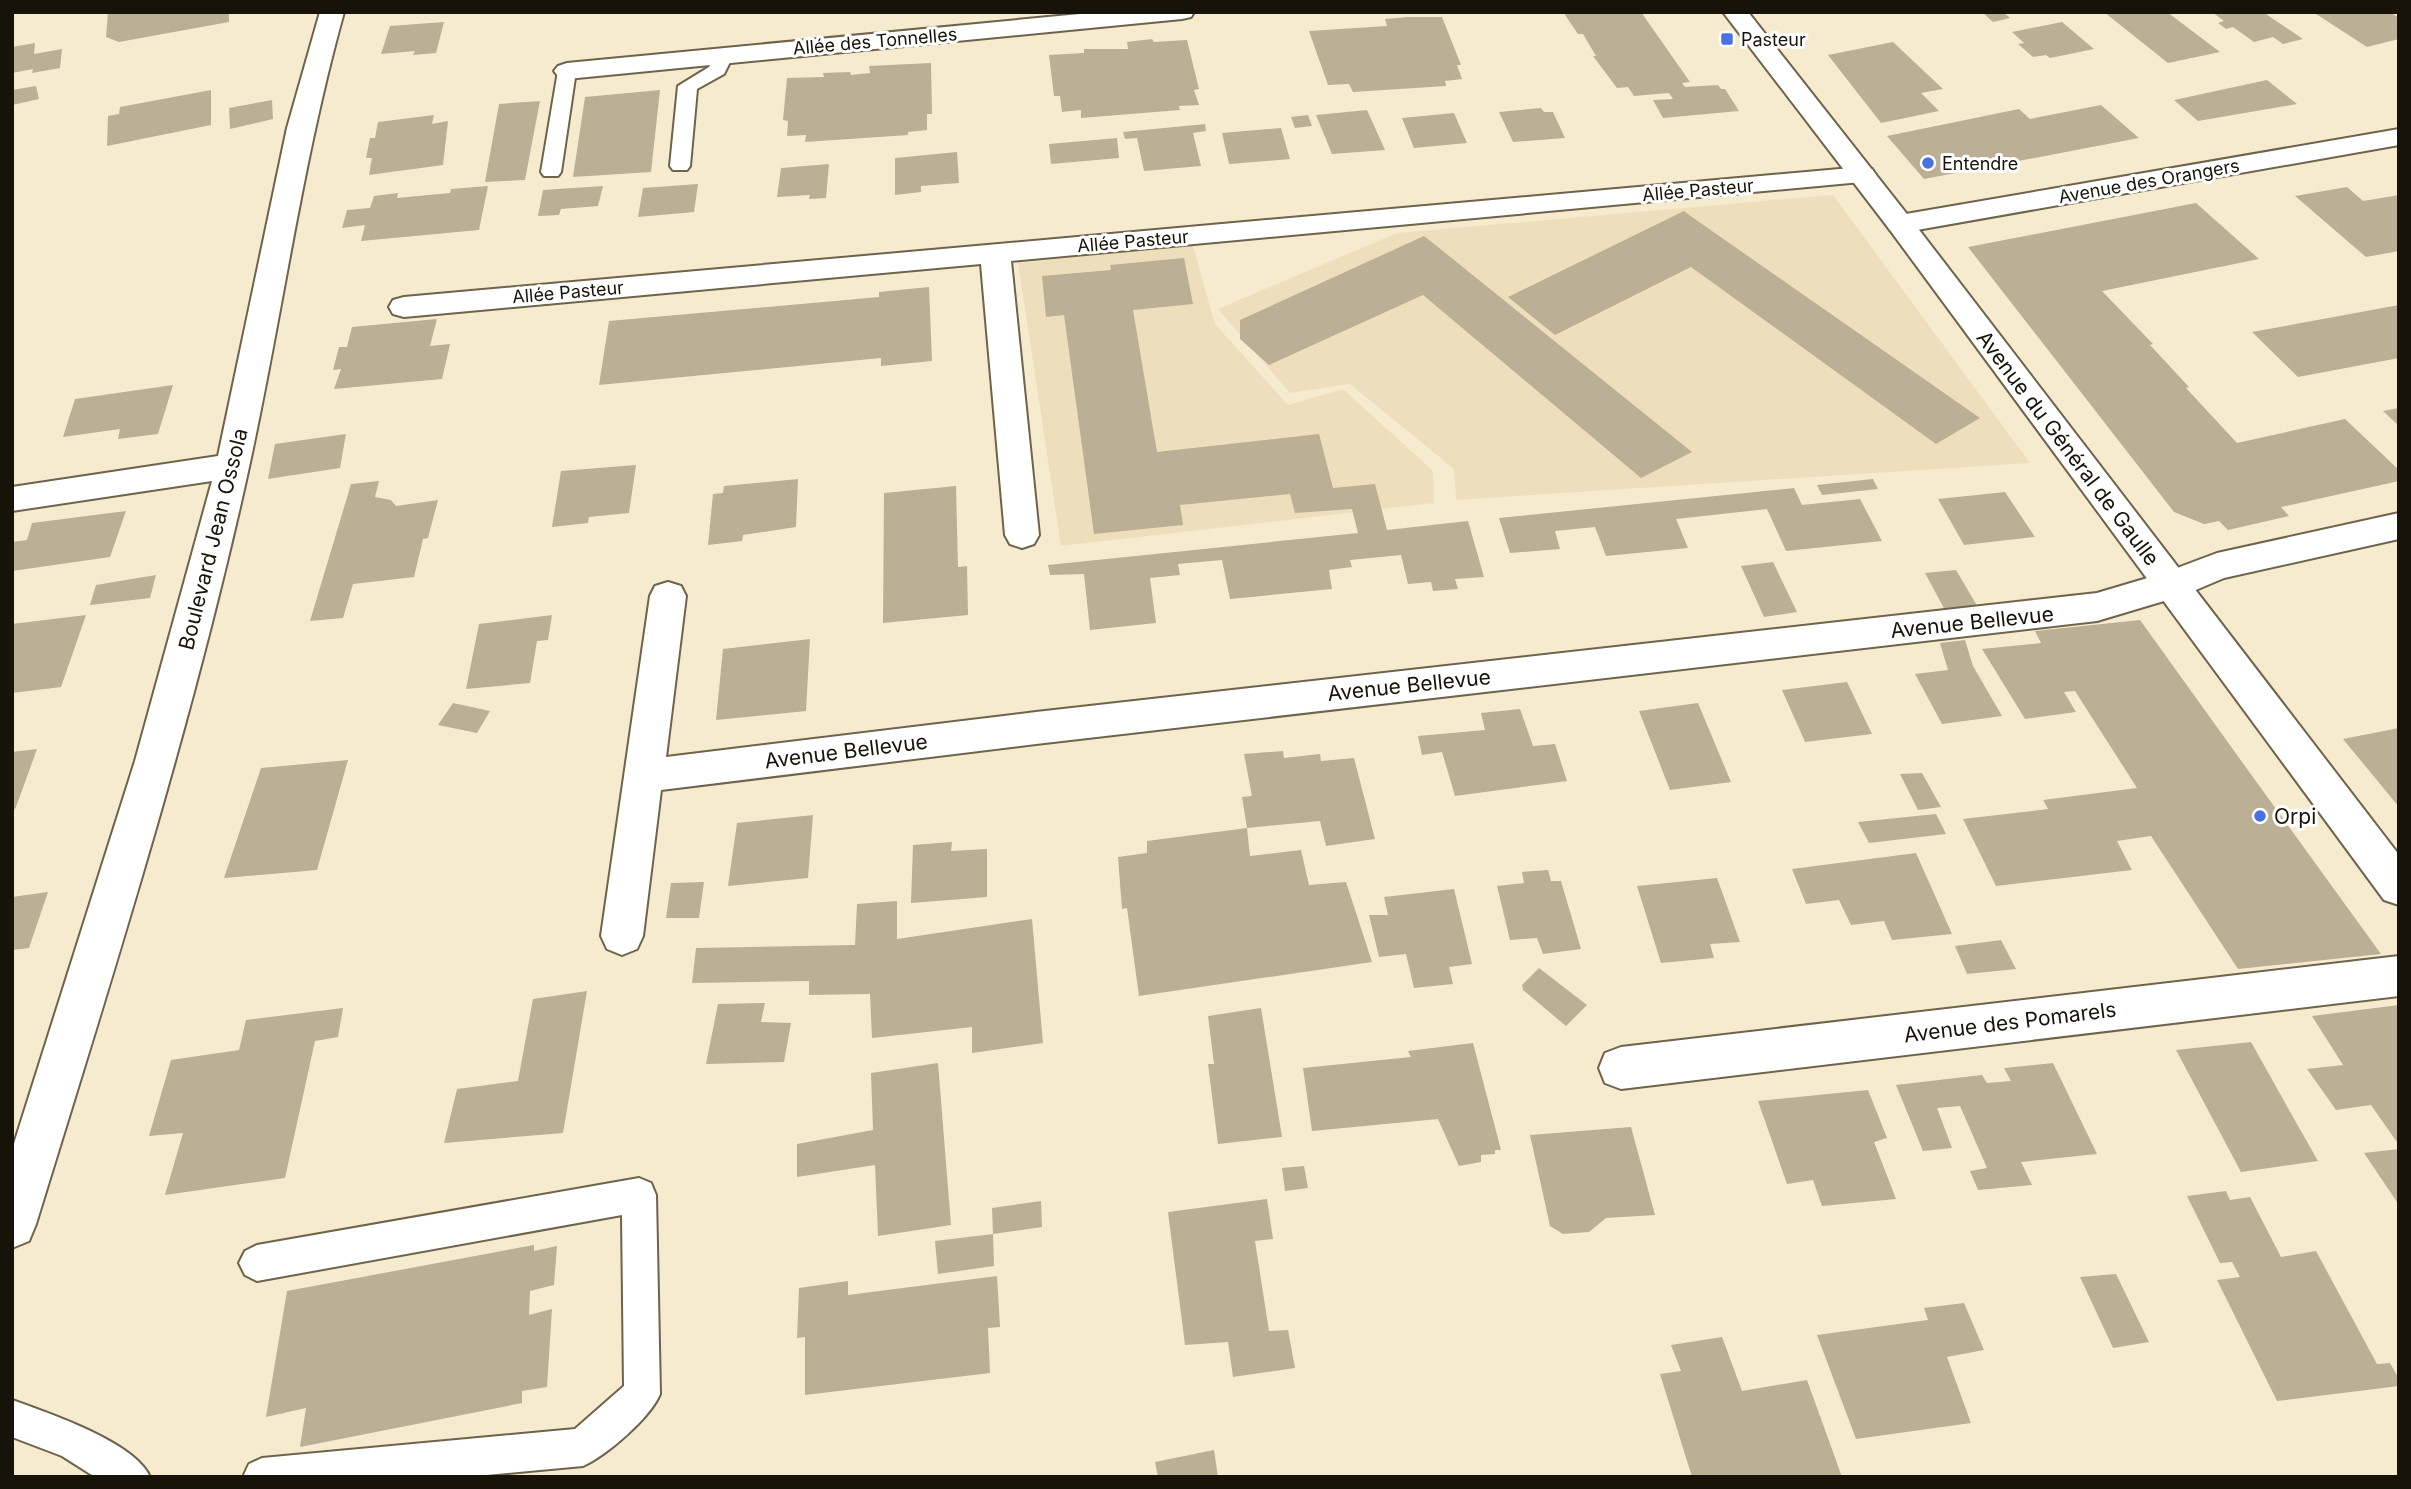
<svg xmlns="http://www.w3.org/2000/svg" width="2411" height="1489" viewBox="0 0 2411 1489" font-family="Inter,sans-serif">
<rect width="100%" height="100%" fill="#f7ebcf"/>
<path fill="#eedfbc" d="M1833,195L2030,463L1456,500L1454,469L1350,384L1290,393L1218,309L1397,233Z
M1193,246L1215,324L1288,405L1343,389L1433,471L1434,503L1061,546L1018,263Z"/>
<path fill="#bbaf95" d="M108,12H229V22L119,42L106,37Z
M1568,12H1641L1690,82L1682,83L1685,87L1718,85L1721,89H1725L1739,111L1663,118L1653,100L1673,99L1669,93L1634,96L1628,87L1617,88L1593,56H1596L1583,34H1578L1565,15Z
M1982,12H2003L2010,18L1993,22Z
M2104,12H2167L2220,52L2168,63Z
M2212,12H2263L2303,39L2283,44L2273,37L2254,42L2233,27L2226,29L2218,23L2224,21Z
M2313,12H2390L2399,18V39L2367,47Z
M1408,17H1442L1461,65H1457L1462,79L1445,81L1446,86L1353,92L1349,84L1328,85L1309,31L1387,26L1385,19Z
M444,22L436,53L413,55L415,51L381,54L390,26Z
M2062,22L2094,49L2050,58L2046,55L2033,57L2018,44L2024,43L2012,32Z
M1152,39L1154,42L1187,40L1199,89L1194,90L1199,105L1179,106L1180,110L1081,118V110L1062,112L1060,96H1054L1049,55L1084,53V49H1128L1127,42Z
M1893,42L1943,89L1921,93L1939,111L1881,123L1828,55Z
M35,43L34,54L62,49L60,68L32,73L33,69L12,73V47Z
M931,63L932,114H927V130L908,132V135L805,142L806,135L787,136L788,121L783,120L787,78L824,77L823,73L850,72L851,75L870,73L869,66Z
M2267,80L2297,104L2198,121L2174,100Z
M36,86L39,99L12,105V90Z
M211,90V125L107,146L108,116L119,114L120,107Z
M660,90L651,172L573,177L585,97Z
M272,100L273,119L230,129L229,108Z
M540,101L525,180L485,182L499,104Z
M2101,105L2139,138L1924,179L1887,136L2019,109L2030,119Z
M1541,108L1544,112H1553L1565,138L1513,142L1499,112Z
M1367,110L1385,150L1332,154L1316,115Z
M1454,113L1467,143L1414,148L1402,118Z
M434,115L432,124L448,121L443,165L369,175L372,158H366L370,138H375L378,122Z
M1308,115L1312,126L1295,128L1291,117Z
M1205,124L1206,131L1193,133L1201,166L1144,171L1137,138L1125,139L1123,132Z
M1281,128L1290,159L1229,164L1222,133Z
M1117,138L1119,158L1051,164L1049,144Z
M957,152L959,183L921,186V192L895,195V158Z
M829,164L826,198L809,199L810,195L777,197L781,168Z
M698,184L694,212L638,217L643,188Z
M488,186L479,230L361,241L365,225L342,228L347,210L370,208L374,196L398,193L397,198L450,193L451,189Z
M603,186L598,206L561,209L559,215L538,216L543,190Z
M2347,187L2363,201L2399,195V251L2366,257L2295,196Z
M2196,203L2259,259L2102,291L2153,344L2150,345L2189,387L2186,388L2237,443L2345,419L2399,470V481L2281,507L2289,516L2228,530L2219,521L2204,524L2174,512L1968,247Z
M1684,211L1692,217L1980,418L1936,444L1691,267L1555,335L1508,297Z
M1424,236L1433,243L1692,452L1641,478L1423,295L1269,365L1240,339V320Z
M1184,258L1193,304L1133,310L1157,452L1319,434L1333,488L1375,484L1387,530L1468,521L1484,577L1455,579L1458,589L1433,591L1431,582L1408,584L1401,555L1350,560L1352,567L1329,570L1332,589L1230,599L1222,560L1178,564L1180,575L1150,578L1156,623L1090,630L1084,574L1050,575L1048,565L1358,533L1352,509L1295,513L1290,494L1180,505L1183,525L1094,534L1064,315L1046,317L1042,276L1111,270L1110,265Z
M929,287L932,361L881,366V358L599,385L609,321L879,297V292Z
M2399,305V358L2298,377L2252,332Z
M437,319L430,346L450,344L442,379L334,389L341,369L333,370L339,347H347L352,327Z
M173,385L158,434L118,439L120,429L63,437L75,399Z
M2399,408V426L2383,411Z
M346,434L340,468L268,479L275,444Z
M636,465L629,513L589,517L588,523L552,527L561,471Z
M798,479L796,527L743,535L742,541L708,545L713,494L723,493L724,486Z
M1873,479L1878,489L1822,495L1817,485Z
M379,481L375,497L391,500L396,506L438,500L428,538L423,539L414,577L353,584L343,618L310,621L351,484Z
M956,486L958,567L967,566L968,615L883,623L884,493Z
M1794,488L1802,505L1860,499L1882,541L1786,551L1767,509L1676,519L1688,548L1606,556L1595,527L1555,531L1560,549L1510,553L1499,518Z
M2005,492L2035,537L1964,545L1938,499Z
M126,511L110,557L12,571V542L27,540L32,523Z
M1773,562L1797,612L1764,617L1741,566Z
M1956,570L1979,609L1946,612L1925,573Z
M156,575L150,598L90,605L96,585Z
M86,615L61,687L12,693V624Z
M552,615L548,640L537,641L530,683L466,689L479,624Z
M2140,620L2250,773L2381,954L2238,969L2151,836L2117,841L2132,870L1996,886L1963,819L2048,809L2043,800L2137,788L2075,691L2064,692L2076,712L2025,719L1982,649L2041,643L2035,631Z
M810,639L806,711L716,720L723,649Z
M1965,640L1973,666L2002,716L1942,724L1915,674L1948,670L1940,643Z
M1847,682L1872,734L1805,742L1782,690Z
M453,703L490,711L477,733L438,725Z
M1698,703L1731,782L1670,790L1639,711Z
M1520,709L1533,746L1555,744L1567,781L1455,796L1442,752L1422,755L1418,736L1485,730L1481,713Z
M2399,728V807L2343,739Z
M37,749L16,807L12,813V752Z
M1283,751L1284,758L1320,754L1321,761L1354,758L1375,839L1326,846L1320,821L1247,828L1242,797L1252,796L1244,754Z
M348,760L317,870L224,878L261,768Z
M1922,773L1941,807L1918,810L1900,774Z
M1936,814L1946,834L1869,843L1858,822Z
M813,815L808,878L728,886L737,823Z
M1247,828L1250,856L1301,850L1309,885L1346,882L1372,962L1139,996L1127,908L1122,909L1118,857L1147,853V841Z
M952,842L951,851L987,849V897L911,903L913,845Z
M1916,853L1952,934L1892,940L1884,921L1851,925L1839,900L1806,904L1792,869Z
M1548,870L1551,881H1561L1581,949L1543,954L1537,938L1510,940L1497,886L1524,883L1522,872Z
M1717,878L1740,942L1710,944L1714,958L1661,963L1637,886Z
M704,882L699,918H666L671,883Z
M1454,889L1472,964L1449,967L1453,984L1414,988L1406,954L1379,957L1369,915H1388L1384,897Z
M48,892L29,948L12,950V897Z
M897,901V939L1032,919L1043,1043L972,1053V1027L872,1038L870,994L809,995V981L692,983L696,948L855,945L857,904Z
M2001,940L2016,969L1967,974L1955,946Z
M1539,968L1587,1005L1566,1026L1523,990L1522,985Z
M587,991L563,1133L444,1143L457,1089L518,1081L533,999Z
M765,1003L761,1022L791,1023L784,1062L706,1064L718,1004Z
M2399,1005V1145L2371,1105L2336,1110L2307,1069L2343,1065L2312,1016Z
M343,1008L338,1037L315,1041L285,1178L165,1195L183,1133L149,1136L171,1060L239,1050L246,1020Z
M1261,1008L1282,1137L1218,1144L1208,1064H1214L1208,1016Z
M2251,1042L2293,1117L2318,1161L2241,1172L2176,1050Z
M1473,1043L1501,1150H1495V1154L1481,1155V1162L1459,1166L1438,1119L1312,1131L1303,1068L1411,1057L1408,1051Z
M938,1063L951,1225L878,1236L875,1165L797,1177V1144L873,1130L871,1073Z
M2053,1063L2097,1154L2021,1162L2032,1185L1978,1190L1970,1171L1987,1168L1960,1106L1937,1108L1952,1148L1923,1151L1896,1085L1982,1075L1987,1083L2011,1081L2004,1068Z
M1868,1090L1887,1138L1874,1142L1896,1199L1822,1206L1813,1180L1787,1184L1758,1101Z
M1631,1127L1655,1215L1606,1218L1589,1232L1563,1234L1550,1226L1530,1135Z
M2399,1149V1205L2364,1153Z
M1304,1166L1308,1188L1285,1191L1282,1168Z
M2226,1191L2230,1200L2250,1197L2281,1257L2316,1251L2377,1364L2390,1363L2399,1379V1386L2277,1401L2217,1280L2240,1277L2232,1262L2220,1263L2187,1196Z
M1267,1199L1273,1239L1255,1241L1269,1331L1288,1330L1295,1368L1233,1377L1228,1342L1185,1345L1168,1212Z
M1041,1201L1042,1227L993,1234L992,1208Z
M993,1234L994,1266L938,1274L935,1241Z
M534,1245V1251L557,1246L554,1285L530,1291L529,1315L552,1309L547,1387L522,1391V1403L300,1447L306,1408L266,1417L287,1291Z
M2116,1274L2149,1342L2113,1348L2080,1277Z
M997,1276L1000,1327L988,1328L990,1373L805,1395V1337L797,1338L799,1288L848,1281V1295Z
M1964,1303L1984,1350L1947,1357L1971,1423L1856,1439L1817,1335L1928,1320L1924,1308Z
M1722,1337L1742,1391L1807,1380L1842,1477H1692L1660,1374L1681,1371L1671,1345Z
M1214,1450L1218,1477H1158L1155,1462Z"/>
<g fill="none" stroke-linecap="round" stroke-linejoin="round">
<defs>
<path id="lane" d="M724,50L733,56L724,74L697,89L690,166L687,170H673L670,166L678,86L709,67L717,52Z
M567,65L576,71L561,172L558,176H544L541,172L558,71Z
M639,1178L651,1183L656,1195L660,1394C651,1417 606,1456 583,1466L466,1477H243L249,1464L262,1458L575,1429L624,1386L622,1215L257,1281L245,1275L239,1263L245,1251L257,1245Z
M12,1400C48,1413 135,1442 150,1477H95L62,1456L12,1437Z"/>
<path id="street" d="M320,12H344C302,162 282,316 249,467C193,723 113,974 36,1224L29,1241L12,1248V1150L135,761L212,481L12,511V487L218,456L287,128Z
M1101,12H1194L1191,17L1182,19L567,79L558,76L554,71L558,66L567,63Z
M2399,129V145L1900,233L1890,230L1886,224L1890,218L1900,215Z
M1862,167L1872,169L1876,175L1872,181L1011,261L1039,535L1034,544L1022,548L1010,544L1005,535L981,264L404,317L393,314L389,307L393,300L404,297Z
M2399,513V539L2224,578L2184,595L2097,621L1036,744L661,790L643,936L637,949L622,955L607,949L601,936L650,596L655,586L668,582L681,586L686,596L666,757L1036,712L2097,593L2161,574L2217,553Z
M2399,956V996L1621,1089L1605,1083L1599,1068L1605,1053L1621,1047Z"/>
<path id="secondary" d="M1723,12H1748L1910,218L2399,855V905L2384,900L1890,230Z"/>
</defs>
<use href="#lane" stroke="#6e634b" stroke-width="4"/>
<use href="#street" stroke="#6e634b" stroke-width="4"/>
<use href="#secondary" stroke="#6e634b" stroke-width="4"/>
<use href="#lane" fill="#fff" fill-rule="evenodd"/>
<use href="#street" fill="#fff" fill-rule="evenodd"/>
<use href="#secondary" fill="#fff" fill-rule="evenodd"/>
</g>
<g fill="#4a71e4" stroke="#fff" stroke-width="2.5">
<rect x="1720" y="32" width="14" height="14" rx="3.5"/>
<circle cx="1928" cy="163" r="7"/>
<circle cx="2260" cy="816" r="7"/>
</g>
<g text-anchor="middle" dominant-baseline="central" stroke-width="6" stroke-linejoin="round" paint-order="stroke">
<g font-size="18" fill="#171309" stroke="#fff" text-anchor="start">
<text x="1741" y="39">Pasteur</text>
<text x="1942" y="163">Entendre</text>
</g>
<g font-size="18" fill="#171309" stroke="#fff">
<text transform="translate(875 41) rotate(-5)">Allée des Tonnelles</text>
<text transform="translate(2149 181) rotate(-10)">Avenue des Orangers</text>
<text transform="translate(1698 190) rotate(-5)">Allée Pasteur</text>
<text transform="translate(1133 241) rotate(-5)">Allée Pasteur</text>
<text transform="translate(568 292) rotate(-5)">Allée Pasteur</text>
</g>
<g font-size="21" fill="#171309" stroke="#fff">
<text transform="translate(2068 448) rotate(53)">Avenue du Général de Gaulle</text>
<text transform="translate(213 539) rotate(-76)">Boulevard Jean Ossola</text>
<text transform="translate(1972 622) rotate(-6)">Avenue Bellevue</text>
<text transform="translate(1409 685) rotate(-6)">Avenue Bellevue</text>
<text transform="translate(846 751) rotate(-7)">Avenue Bellevue</text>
<text transform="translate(2010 1022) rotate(-7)">Avenue des Pomarels</text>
</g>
<g font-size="21" fill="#171309" stroke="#fff" text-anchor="start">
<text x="2274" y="816">Orpi</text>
</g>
</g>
<rect width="2411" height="1489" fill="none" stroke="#171309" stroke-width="28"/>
</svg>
